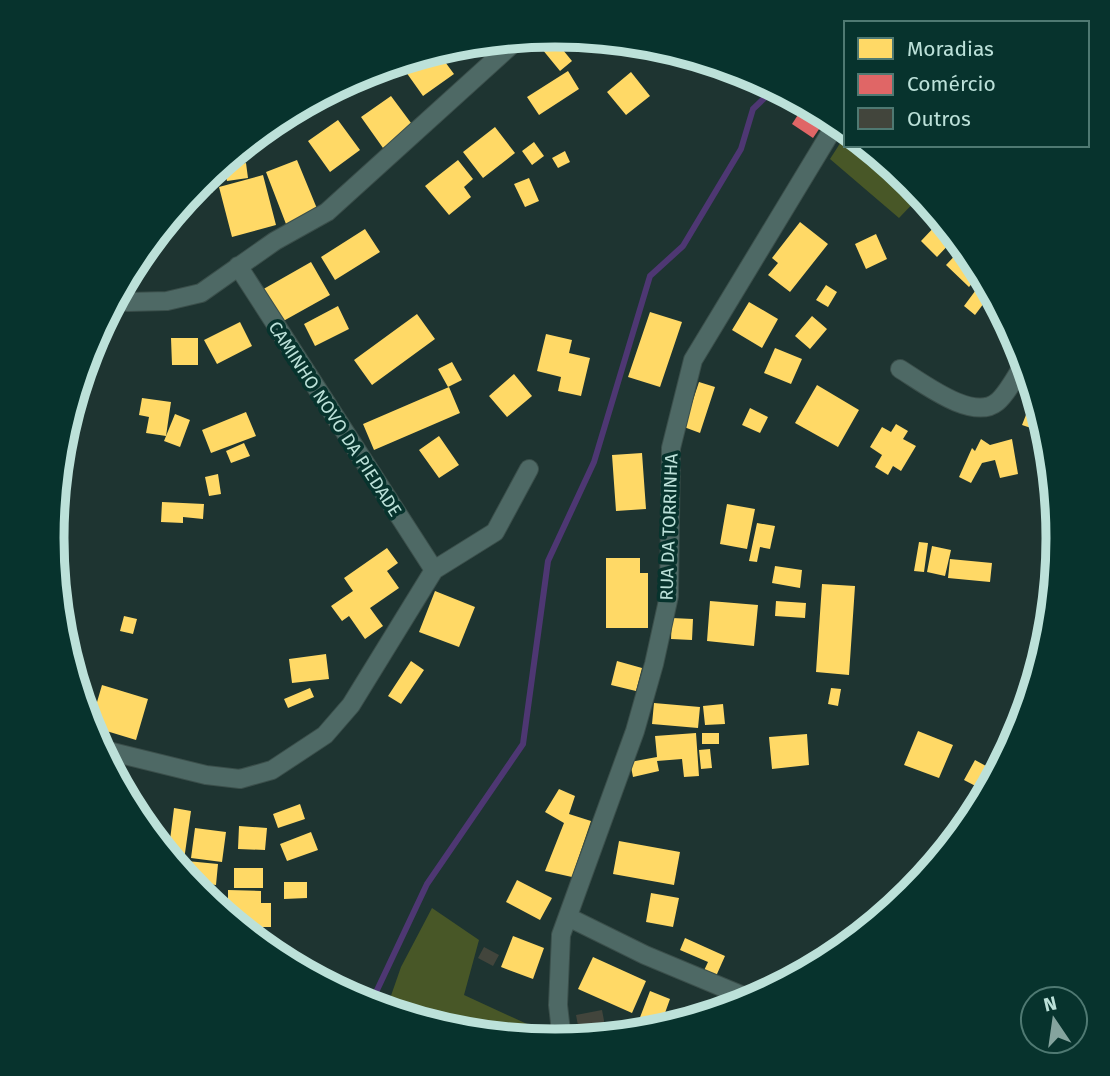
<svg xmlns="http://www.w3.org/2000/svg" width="1110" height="1076" viewBox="0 0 1110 1076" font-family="'Fira Sans',sans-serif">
<rect width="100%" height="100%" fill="#1e3431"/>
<path fill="#485727" d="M846,134V145H865L911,183L921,195L899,218L830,159Z
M432,908L479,940L464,995L551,1035L552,1041L456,1031L386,1010L401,967Z"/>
<path fill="#ffd966" d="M554,39L572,61L560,71L542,49Z
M482,42L460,57L452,46L457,45Z
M437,51L454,74L423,96L401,65Z
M568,71L579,89L539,115L527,97Z
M631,72L650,96L626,115L607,92Z
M391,96L414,127L383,148L361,117Z
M338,120L360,150L330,172L308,141Z
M495,127L515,153L483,178L463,152Z
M534,142L544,156L532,165L522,151Z
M565,151L570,162L558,168L552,158Z
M297,160L318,211L286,224L266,172Z
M458,160L473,179L464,187L471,197L449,215L425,186Z
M246,163L248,178L227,181L224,167Z
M208,175L213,192L177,209L200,182Z
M263,175L276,225L232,237L219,187Z
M529,178L539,201L525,207L514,184Z
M800,222L828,244L790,292L768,275L778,263L772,258Z
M937,224L954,239L937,257L921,241Z
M365,229L380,252L335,280L321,257Z
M876,234L887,259L866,269L855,244Z
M963,247L981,273L969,287L946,265Z
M311,262L330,295L278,324L260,291Z
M984,279L1000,308L987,299L975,315L964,306Z
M826,285L837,292L828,307L816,300Z
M749,302L778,319L762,348L732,330Z
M338,306L349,329L315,346L304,324Z
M650,312L682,322L660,387L628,377Z
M417,314L435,339L372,385L354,360Z
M1003,314L1015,337L1013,339L996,321Z
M812,316L827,329L810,349L795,336Z
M240,322L252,346L217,364L204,340Z
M546,334L572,340L569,353L590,358L581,396L558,391L561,377L537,371Z
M171,338H198V365H172Z
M775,348L802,359L791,384L764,373Z
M452,362L462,380L448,387L438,369Z
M514,374L532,396L507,417L489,396Z
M699,382L715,387L700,433L684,427Z
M817,385L859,410L838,447L795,423Z
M449,387L460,413L374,450L363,424Z
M142,398L171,402L166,436L146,433L149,417L139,415Z
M1031,402L1037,404L1043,432L1022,425Z
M750,408L768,417L760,433L742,425Z
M246,412L256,436L211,453L202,430Z
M175,414L190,420L180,447L164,441Z
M896,424L908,431L903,439L916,446L901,471L893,466L888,475L875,467L882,455L870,447L882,427L891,432Z
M439,436L459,465L439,478L419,450Z
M981,439L990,445L1012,439L1018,474L1000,478L995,460L982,463L971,483L959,477L972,448L975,451Z
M244,443L250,456L231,463L226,451Z
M642,453L646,509L616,511L612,455Z
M218,474L221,494L209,496L205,477Z
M162,502L204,504L203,519L183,517V523L161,522Z
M727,504L755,509L747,549L720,544Z
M1049,504H1055L1058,534H1049Z
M757,523L775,526L770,549L760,547L757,562L749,561Z
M919,542L928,543L924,572L914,571Z
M932,546L951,550L945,576L927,572Z
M387,548L398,563L387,571L399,588L370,608L383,626L365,639L349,616L342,621L331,606L353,591L344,578Z
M606,558H640V573H648V628H606Z
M950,559L992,563L990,582L948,578Z
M775,566L802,570L800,588L772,583Z
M822,584L855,586L849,675L816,672Z
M435,591L475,607L459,647L419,632Z
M710,601L758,605L754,646L707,641Z
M776,601L806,603L805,618L775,616Z
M124,616L137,619L133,634L120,631Z
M672,618L693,619L692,640L671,639Z
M326,654L329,679L292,683L289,659Z
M411,661L424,670L401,704L388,696Z
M617,661L642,668L636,691L611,685Z
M102,685L148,699L136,740L90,726Z
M310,688L314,697L288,708L284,699Z
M831,688L841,689L838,706L828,704Z
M654,703L700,707L698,728L652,724Z
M723,704L725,724L705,725L703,706Z
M918,731L953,745L939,778L904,765Z
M696,733L699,776L684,777L682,759L657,761L659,771L633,777L630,762L657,757L655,736Z
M702,733H719V744H702Z
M807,734L809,765L772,769L769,737Z
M710,749L712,768L701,769L699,750Z
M975,760L997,772L987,792L964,780Z
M559,789L575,796L569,814L591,821L572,877L545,871L564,823L545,812Z
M300,804L305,819L278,828L273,814Z
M174,808L191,811L184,860L168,856Z
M239,826L267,828L265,850L238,849Z
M195,828L226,832L222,862L191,858Z
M311,832L318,850L287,861L280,844Z
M619,841L680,852L674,885L613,874Z
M187,861L218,864L216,885L190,882L185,876Z
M234,868H263V888H234Z
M517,880L552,898L540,920L506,902Z
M284,882H307V898L284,899Z
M228,890L261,891V903H271V927H256L255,940L228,917Z
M651,893L679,898L673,927L646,922Z
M513,936L544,948L533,979L501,967Z
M685,938L725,956L713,983L701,977L708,962L680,950Z
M593,957L646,981L632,1013L578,989Z
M650,991L670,999L660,1027L639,1020Z"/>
<path fill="#e06666" d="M805,104L828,116L813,138L792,124Z"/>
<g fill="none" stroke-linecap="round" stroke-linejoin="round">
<path stroke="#4e3773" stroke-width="6" d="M370,1005L427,884L523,744L548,561L594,462L650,276L683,246L741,149L753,109L775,88"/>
</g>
<path fill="#42453c" d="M484,947L499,955L493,966L478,958Z
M602,1010L606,1031L580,1036L576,1015Z"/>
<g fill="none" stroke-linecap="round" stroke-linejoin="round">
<defs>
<path id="minor" d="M238,266L434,570
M115,299L128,302L167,301L201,293L275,241L327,212L518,39
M900,369C923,383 973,422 997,402C1008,393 1017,374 1025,362
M100,749L206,775L240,779L272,770L325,735L351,705L434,570L495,532L529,469
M568,917L645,955L753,1000
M562,1040L558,1005L561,935L635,731L654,664L669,596L671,448L693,360L837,122"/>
</defs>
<use href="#minor" stroke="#3b4f4b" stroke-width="20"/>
<use href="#minor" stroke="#4e6965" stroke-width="18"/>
</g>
<g text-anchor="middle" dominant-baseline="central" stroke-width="7" stroke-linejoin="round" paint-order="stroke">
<g font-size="18" fill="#bce1d9" stroke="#07332d">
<text transform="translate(335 419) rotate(57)">CAMINHO NOVO DA PIEDADE</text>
<text transform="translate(669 527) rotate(-88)">RUA DA TORRINHA</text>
</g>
</g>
<path d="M0 0H1110V1076H0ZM64 538a491 491 0 1 1 982 0a491 491 0 1 1-982 0Z" fill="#07332d" fill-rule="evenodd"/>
<path fill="none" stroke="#bce1d9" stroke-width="9" d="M64 538a491 491 0 1 1 982 0a491 491 0 1 1-982 0Z"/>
<rect x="844" y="21" width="245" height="126" fill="#07332d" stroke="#4f7972" stroke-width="2"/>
<rect x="858" y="38" width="35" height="21" fill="#ffd966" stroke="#4f7972" stroke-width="2"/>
<text x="907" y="56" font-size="21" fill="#bce1d9">Moradias</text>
<rect x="858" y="74" width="35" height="21" fill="#e06666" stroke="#4f7972" stroke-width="2"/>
<text x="907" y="91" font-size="21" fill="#bce1d9">Comércio</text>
<rect x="858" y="108" width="35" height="21" fill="#42453c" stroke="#4f7972" stroke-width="2"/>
<text x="907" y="126" font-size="21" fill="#bce1d9">Outros</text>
<g transform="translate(1054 1020) rotate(347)"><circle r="33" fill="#07332d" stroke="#4f7972" stroke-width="2"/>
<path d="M0-5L12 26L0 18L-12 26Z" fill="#85a49e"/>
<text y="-10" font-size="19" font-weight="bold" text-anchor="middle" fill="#bce1d9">N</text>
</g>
</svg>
